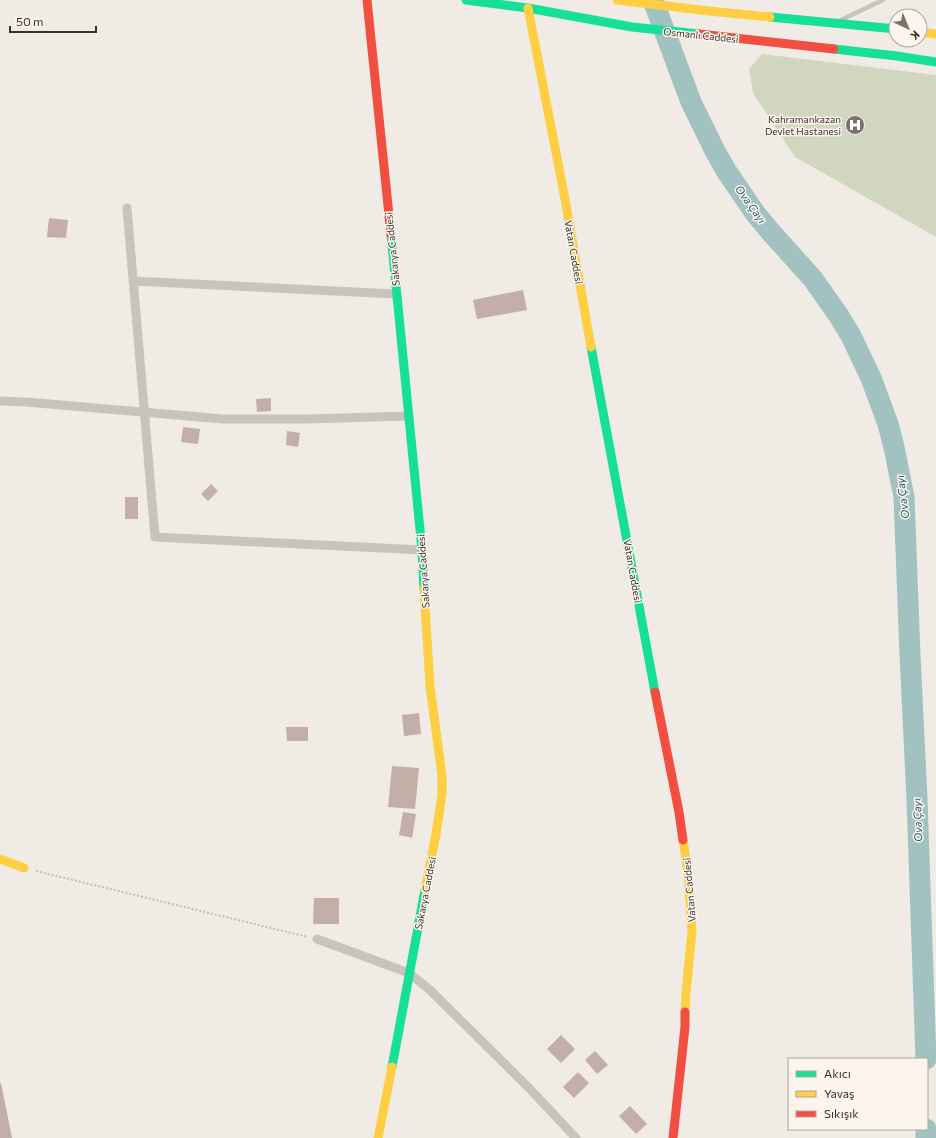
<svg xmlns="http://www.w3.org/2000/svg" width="936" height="1138" viewBox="0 0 936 1138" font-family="Commissioner,sans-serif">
<rect width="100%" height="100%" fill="#f0ebe5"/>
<path fill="#d1d6bf" d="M762,54L936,75V237L795,157L753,93L749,69Z"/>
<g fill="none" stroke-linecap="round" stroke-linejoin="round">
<path stroke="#a1c2c1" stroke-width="21" d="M653,0L691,102L715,151L727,172L755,213L769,230L813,279L839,316L851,336L871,378L888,424L894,447L904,497L910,655L917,799L926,1059
M926,1138V1129"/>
</g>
<path fill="#c3afa7" d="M49,218L68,220L66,238L47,237Z
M523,290L527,310L477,319L473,300Z
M271,398V411L257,412L256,399Z
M183,427L200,429L198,444L181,442Z
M287,431L300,433L298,447L286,445Z
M211,484L218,491L208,501L201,494Z
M125,497H138V519H125Z
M419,713L421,734L404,736L402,715Z
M286,727H308V741H287Z
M392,766L419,768L415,809L388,807Z
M403,812L416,814L412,838L399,835Z
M314,898H339V924H313Z
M561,1035L575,1049L561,1063L547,1049Z
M595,1051L608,1065L597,1074L585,1060Z
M578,1072L589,1083L574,1098L563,1087Z
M0,1083H1L12,1138H0Z
M630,1106L647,1124L636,1134L619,1116Z"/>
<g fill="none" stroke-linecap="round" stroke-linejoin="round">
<path stroke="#c2bbb6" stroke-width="2" stroke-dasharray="2 2" stroke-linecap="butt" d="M36,871L308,937"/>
<path stroke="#c9c3be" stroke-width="4.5" d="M841,20L883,0"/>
<path stroke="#c9c3be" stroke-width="9" d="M127,208L155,537L422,550
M133,281L396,294
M0,401L26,402L223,419H307L409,416
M317,939L409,973L430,990L529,1088L576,1138"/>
<path stroke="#16e098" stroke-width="9" d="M466,0L528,8L632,27L699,34
M770,17L896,29
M834,49L897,56L936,62
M391,235L422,550L424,589
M591,347L655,692
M392,1067L425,890"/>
<path stroke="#ffcf43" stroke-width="9" d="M617,0L709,11L770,17
M528,8L565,199L591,347
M920,32L936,34
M424,589L430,686L442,776V794L436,834L425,890
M683,840L688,872L692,931L686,993L685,1012
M0,859L24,868
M378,1138L392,1067"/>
<path stroke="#f24e42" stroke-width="9" d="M367,0L391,235
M699,34L834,49
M655,692L679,812L683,840
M673,1138L685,1027V1012"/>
</g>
<defs>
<symbol id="hospital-disc" viewBox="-11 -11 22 22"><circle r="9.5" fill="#7a716c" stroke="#fbf5ee"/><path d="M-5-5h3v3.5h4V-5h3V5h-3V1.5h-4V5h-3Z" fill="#fff"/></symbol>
</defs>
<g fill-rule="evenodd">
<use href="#hospital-disc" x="844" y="114" width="22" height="22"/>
</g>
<g text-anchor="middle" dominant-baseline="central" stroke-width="3" stroke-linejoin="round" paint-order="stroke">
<g font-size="10" fill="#3b302b" stroke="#fbf5ee">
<text transform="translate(701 35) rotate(6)">Osmanlı Caddesi</text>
<text transform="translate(392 249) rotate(-96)">Sakarya Caddesi</text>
<text transform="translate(574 252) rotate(80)">Vatan Caddesi</text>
<text transform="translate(423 571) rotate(-94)">Sakarya Caddesi</text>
<text transform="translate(633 571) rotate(80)">Vatan Caddesi</text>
<text transform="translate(689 890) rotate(-95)">Vatan Caddesi</text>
<text transform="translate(425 893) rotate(-79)">Sakarya Caddesi</text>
</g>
<g font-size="10" fill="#3b302b" stroke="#fbf5ee" text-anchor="end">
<text x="841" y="119">Kahramankazan<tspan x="841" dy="12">Devlet Hastanesi</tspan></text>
</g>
<g font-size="11" font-style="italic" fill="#1f5a5e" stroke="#fbf5ee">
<text transform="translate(751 204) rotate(54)">Ova Çayı</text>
<text transform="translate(902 497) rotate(-97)">Ova Çayı</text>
<text transform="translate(917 820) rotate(-92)">Ova Çayı</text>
</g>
</g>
<rect x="788" y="1058" width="140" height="72" fill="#fbf5ee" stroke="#aea6a0"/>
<rect x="796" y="1071" width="20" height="6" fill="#16e098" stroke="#aea6a0"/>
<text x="824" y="1078" font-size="12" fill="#3b302b">Akıcı</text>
<rect x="796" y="1091" width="20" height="6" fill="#ffcf43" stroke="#aea6a0"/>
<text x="824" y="1098" font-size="12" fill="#3b302b">Yavaş</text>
<rect x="796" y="1111" width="20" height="6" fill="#f24e42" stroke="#aea6a0"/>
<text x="824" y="1118" font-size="12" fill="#3b302b">Sıkışık</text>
<g transform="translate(908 28) rotate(136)"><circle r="19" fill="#fbf5ee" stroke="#aea6a0"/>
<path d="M0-3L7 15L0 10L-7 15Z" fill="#7a716c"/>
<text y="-6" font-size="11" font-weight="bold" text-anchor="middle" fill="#3b302b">K</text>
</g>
<path d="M10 26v6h86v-6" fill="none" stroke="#3b302b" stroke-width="2"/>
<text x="16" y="26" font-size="12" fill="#3b302b" stroke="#fbf5ee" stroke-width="3" paint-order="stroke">50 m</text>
</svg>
